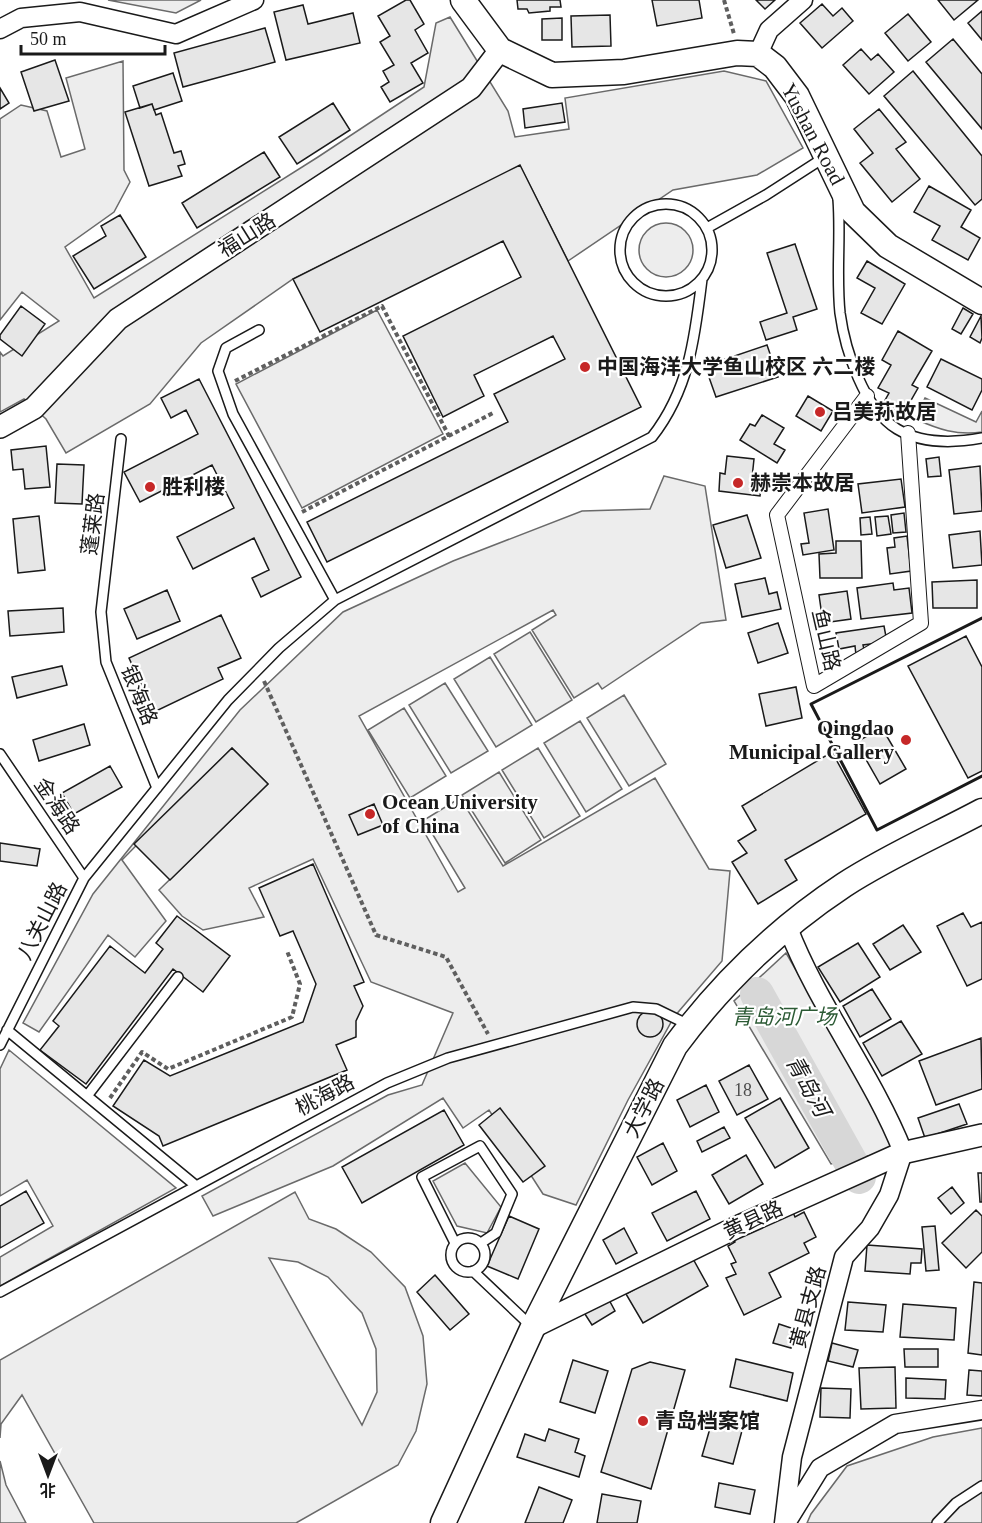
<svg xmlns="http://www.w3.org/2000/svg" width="982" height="1523" viewBox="0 0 982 1523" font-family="'Times New Roman','Noto Sans SC',serif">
<rect width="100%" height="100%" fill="#fff"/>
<path fill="#ededed" stroke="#6a6a6a" stroke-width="1.5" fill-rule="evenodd" d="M108,0H201L176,13Z
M450,17L508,111L515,137L569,129L565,98L724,71L766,81L803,148L757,175L673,190L568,261L520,166L293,279L201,343L150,404L66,453L46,419L24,399L0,412V352L3,356L59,321L22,292L0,320V119L21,105L47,111L61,157L85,149L66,78L123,61L124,170L130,182L114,212L65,247L94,298L318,157L424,87L436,23Z
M639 250a27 27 0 1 1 54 0a27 27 0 1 1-54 0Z
M377,310L443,434L302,508L236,384Z
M925,398L976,422L982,411V432C957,436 938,429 915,419Z
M664,476L705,486L726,620L701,623L602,689L598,683L574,698L532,630L556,615L553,610L359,716L458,892L465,888L424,820L460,798L503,866L655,778L709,869L730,871L722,961L674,1017L628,1100L576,1205L543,1194L489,1110L463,1128L443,1098L333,1166L213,1216L202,1196L388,1095L422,1085L453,1013L371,982L313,859L249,888L264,917L203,930L182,916L159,890L268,784L232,748L122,860L166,921L135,957L108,935L39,1032L23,1023L93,894L240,710L343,612L453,561L582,511L650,509Z
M530,632L572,700L536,722L494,654Z
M490,657L532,725L496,747L454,679Z
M445,683L488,751L451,773L409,705Z
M624,695L666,764L629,786L587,718Z
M404,708L446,776L410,798L368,730Z
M580,721L622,789L586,812L544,743Z
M538,748L580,816L544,838L502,770Z
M499,772L541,840L505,863L462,795Z
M786,953L879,1115L896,1150L831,1164L734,1001Z
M9,1050L176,1188L0,1286V1257L53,1226L27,1180L0,1196V1069Z
M465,1163L501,1207L487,1233L457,1226L433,1181Z
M295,1192L309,1219L336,1229L371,1252L405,1287L423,1336L427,1384L416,1431L398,1465L296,1523H94L22,1395L1,1424L0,1438V1360ZM269,1258L298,1262L328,1277L362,1313L376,1349L377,1392L362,1425Z
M982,1428V1523H807L811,1514L847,1466L933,1437Z
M0,1461L6,1485L26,1523H0Z"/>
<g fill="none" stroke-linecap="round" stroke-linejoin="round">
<path stroke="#d7d7d7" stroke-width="34" d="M757,994L859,1177"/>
</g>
<path fill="#e6e6e6" stroke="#1a1a1a" stroke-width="1.5" d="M406,0H410L424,24L415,30L428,53L411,63L423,83L390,102L381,87L389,82L383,71L394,65L380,42L390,36L378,16Z
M517,0H560L561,7H550V11L529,13L527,9H518Z
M652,0H699L702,18L657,26Z
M756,0H775L765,9Z
M938,0H978L954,20Z
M822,4L833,16L842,8L853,21L822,48L800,23Z
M303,5L308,24L353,13L360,43L286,60L274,12Z
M982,11V40L968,23Z
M908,14L931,42L908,61L885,33Z
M610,15L611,46L572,47L571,16Z
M562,18V40H542V19Z
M265,28L275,62L183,87L174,53Z
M953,39L982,74V129L926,62Z
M861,49L871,60L878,54L894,72L869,94L843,65Z
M55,60L69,101L34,111L21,72Z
M913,71L982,156V199L975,205L884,96Z
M173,73L182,101L154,110L152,104L140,108L133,86Z
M0,88L9,103L0,109Z
M333,103L350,130L297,164L279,137Z
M562,103L565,122L525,128L523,109Z
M152,104L156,115L161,113L174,153L181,151L185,164L178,166L182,176L149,186L125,112Z
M879,109L906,142L896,149L920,179L892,202L860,163L873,153L854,129Z
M264,152L280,177L197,228L182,203Z
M520,165L641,407L327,562L307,522L508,422L494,394L565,359L553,336L474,375L484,396L443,417L403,336L521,277L503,241L320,332L293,279Z
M929,186L971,210L961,227L980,238L968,260L932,240L940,226L914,212Z
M120,215L146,257L94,289L73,256L106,236L101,226Z
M795,244L817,309L793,317L797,330L766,340L760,322L787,313L767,253Z
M867,261L905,284L882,324L861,313L875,288L857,278Z
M21,306L45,324L22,356L0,339V335Z
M963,308L973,314L961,334L952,329Z
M981,316L982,338L980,343L970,337Z
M898,331L932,351L912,385L918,388L906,409L897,405L895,409L884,402L889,393L878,388L891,365L882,360Z
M767,345L778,377L716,397L705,366Z
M941,359L982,379V390L972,410L927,387Z
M199,379L301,577L261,597L252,578L269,570L254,538L193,569L177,537L234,508L212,465L140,502L124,472L198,434L186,410L171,418L161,398Z
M808,396L833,411L821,431L796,416Z
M762,415L784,428L774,444L785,450L777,463L740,440L750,424L755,426Z
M46,446L50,487L25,489L23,469L13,470L11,450Z
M727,456L754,459L752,478L762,479L760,496L719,491L720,473L725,474Z
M939,457L941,476L928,477L926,459Z
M57,464L84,465L82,504L55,503Z
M980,466L982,511L954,514L949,470Z
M901,479L905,507L862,513L858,484Z
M828,509L834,550L803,555L801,544L809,543L804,513Z
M904,513L906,532L893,533L891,515Z
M747,515L761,558L726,568L713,525Z
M39,516L45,570L18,573L13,519Z
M888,516L891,534L877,536L875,517Z
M870,517L872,534L861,535L860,518Z
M980,531L982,565L953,568L949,535Z
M907,536L911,571L890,574L887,548L895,547L894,538Z
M836,541H861L862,578H820L819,554L836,553Z
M765,578L769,594L777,592L781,609L742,617L735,584Z
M977,580V608H933L932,582Z
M893,583L894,590L909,588L912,613L861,619L857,588Z
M167,590L180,621L137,639L124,609Z
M847,591L851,619L823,623L819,595Z
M63,608L64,632L10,636L8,611Z
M221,615L241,658L218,668L223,679L154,712L129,658Z
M778,623L788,653L758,663L748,633Z
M884,626L887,642L863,645L865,654L856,655L855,646L839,649L836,633Z
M966,636L982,667V771L968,778L908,666Z
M62,666L67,685L17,698L12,677Z
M796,687L802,718L766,726L759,694Z
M84,724L90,745L39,761L33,740Z
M882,728L906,769L880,784L856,742Z
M232,748L268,784L170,880L134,844Z
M832,752L866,814L785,860L797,880L758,904L732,862L747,853L738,841L756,830L742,806Z
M110,766L122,787L74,814L62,793Z
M374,804L383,825L358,835L349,815Z
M0,843L40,849L37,866L0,861Z
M313,864L364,982L354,986L363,1006L356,1021V1037L336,1045L347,1070L163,1146L159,1136L113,1106L144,1060L170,1076L303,1022L316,984L293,931L280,936L259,888Z
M963,913L971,927L982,922V979L967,986L937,926Z
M177,916L230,956L203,992L173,969L86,1084L40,1050L59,1026L53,1021L110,946L145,973L163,949L156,943Z
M903,925L921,952L890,970L873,944Z
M858,943L880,977L840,1002L818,967Z
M872,989L891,1019L860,1037L843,1006Z
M637 1024a13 13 0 1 1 26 0a13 13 0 1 1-26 0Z
M901,1021L922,1054L882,1076L863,1043Z
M981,1038L982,1089L936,1105L919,1061Z
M749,1065L768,1099L737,1115L719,1081Z
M706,1085L719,1112L690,1127L677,1100Z
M780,1098L809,1148L775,1168L745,1118Z
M959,1104L967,1124L925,1138L918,1118Z
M500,1108L545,1166L523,1182L479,1125Z
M444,1110L464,1145L362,1203L342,1167Z
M724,1127L730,1138L702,1152L697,1141Z
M663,1143L677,1171L652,1185L637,1157Z
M746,1155L763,1184L729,1204L712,1175Z
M978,1173H982V1202H980Z
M952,1187L964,1203L951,1214L938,1198Z
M26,1191L44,1223L0,1248V1206Z
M696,1191L710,1219L667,1241L652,1213Z
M792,1210L795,1217L804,1212L816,1237L804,1243L809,1253L769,1273L781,1297L744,1315L726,1278L736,1274L731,1264L736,1262L728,1246L735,1242L733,1238Z
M976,1210L982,1216V1252L966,1268L942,1243Z
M509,1216L539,1229L518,1279L487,1266Z
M935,1226L939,1270L926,1271L922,1227Z
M624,1228L637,1253L616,1264L603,1240Z
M867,1245L922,1249L921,1263H911L910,1274L865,1271Z
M692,1257L708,1286L643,1323L626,1294Z
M435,1275L469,1314L450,1330L417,1292Z
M974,1282L982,1283V1355L968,1353Z
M608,1298L615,1311L592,1325L583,1311Z
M848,1302L886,1305L883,1332L845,1330Z
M903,1304L956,1308L954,1340L900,1337Z
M779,1324L797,1330L791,1348L773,1343Z
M832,1343L858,1350L853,1367L828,1361Z
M904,1349H938V1367H905Z
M736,1359L793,1373L787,1401L730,1387Z
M573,1360L608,1371L595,1413L560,1402Z
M650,1362L685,1370L651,1489L601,1472L632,1369Z
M895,1367L896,1408L861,1409L859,1368Z
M969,1370L982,1371V1396L967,1395Z
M906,1378L946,1380L945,1399L906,1398Z
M821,1388L851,1389L850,1418L820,1417Z
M713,1418L743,1427L733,1464L702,1456Z
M549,1429L579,1439L575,1452L585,1456L579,1477L517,1457L525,1434L545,1441Z
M719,1483L755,1490L750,1514L715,1507Z
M539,1487L572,1500L563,1523H525Z
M602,1494L641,1501L637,1523H597Z"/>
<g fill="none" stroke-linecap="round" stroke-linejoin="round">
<defs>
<path id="service" d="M838,199C841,236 836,275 840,313C845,350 864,409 897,429C922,444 955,443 982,438
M620 250a46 46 0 1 1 92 0a46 46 0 1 1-92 0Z
M707,228L766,195L825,157
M259,330L226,348L218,371L233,414L335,600
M121,439L101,612L106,662L157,788
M0,754L84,878
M7,1030L195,1185
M0,1045L84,878L228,700L279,648L335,600L652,437C689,390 695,337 702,279
M87,1096L178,977
M451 1255a17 17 0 1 1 34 0a17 17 0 1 1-34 0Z
M455,1243L422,1177L480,1146L512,1194L496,1233L481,1243
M473,1271L531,1326
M0,1292L387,1083L448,1058L633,1007L656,1009L689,1025
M937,1523L956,1503L982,1486"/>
<path id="pedestrian" d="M867,396L777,515L814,686L921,623L908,433"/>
<path id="minor" d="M0,29L21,18L80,12L176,34L254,0
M758,54L769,30L803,0
M784,1523L792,1457L844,1257L870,1228L889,1195L903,1152C872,1074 818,1006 788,928
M786,1523L820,1468L895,1424L982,1410"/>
<path id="tertiary" d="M0,427L34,408L118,319L471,88L500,50
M533,1327L735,1228L902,1153L982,1135"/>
<path id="secondary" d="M463,0L500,50L552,75L624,72L737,53L758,54L775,67L797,96L853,212L888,246L982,302
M443,1523L533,1327L675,1046C721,984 779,928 844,885C887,857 937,835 982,811"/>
</defs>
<use href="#service" stroke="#1a1a1a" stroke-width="12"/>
<use href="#pedestrian" stroke="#1a1a1a" stroke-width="16"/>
<use href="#minor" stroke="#1a1a1a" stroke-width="21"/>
<use href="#tertiary" stroke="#1a1a1a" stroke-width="24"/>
<use href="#secondary" stroke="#1a1a1a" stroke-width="27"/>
<path stroke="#5f5f5f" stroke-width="4" stroke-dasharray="4.5 3" stroke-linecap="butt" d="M724,0L734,34
M235,381L382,306L449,436
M302,512L495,412
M264,681L376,935L446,957L488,1034
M110,1098L142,1052L168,1069L292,1017L300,984L287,951"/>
<use href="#service" stroke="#fff" stroke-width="9"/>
<use href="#pedestrian" stroke="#fff" stroke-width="14"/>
<use href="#minor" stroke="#fff" stroke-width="18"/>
<use href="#tertiary" stroke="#fff" stroke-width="21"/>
<use href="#secondary" stroke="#fff" stroke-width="24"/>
<path stroke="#1a1a1a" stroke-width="3" d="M982,618L811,704L877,830L982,776"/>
</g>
<g fill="#c62828" stroke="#fff" stroke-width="2">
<circle cx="585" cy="367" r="6"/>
<circle cx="820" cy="412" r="6"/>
<circle cx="738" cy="483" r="6"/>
<circle cx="150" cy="487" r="6"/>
<circle cx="906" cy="740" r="6"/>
<circle cx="370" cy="814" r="6"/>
<circle cx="643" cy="1421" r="6"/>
</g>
<g text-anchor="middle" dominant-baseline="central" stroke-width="4.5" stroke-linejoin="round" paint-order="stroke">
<g font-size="18" fill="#4d4d4d">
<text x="743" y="1090">18</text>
</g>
<g font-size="21" fill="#1a1a1a" stroke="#fff">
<text transform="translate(813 134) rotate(62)">Yushan Road</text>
<text transform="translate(247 235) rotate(-32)">福山路</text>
<text transform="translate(93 524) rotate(-83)">蓬莱路</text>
<text transform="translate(826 640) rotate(77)">鱼山路</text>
<text transform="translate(139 695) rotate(68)">银海路</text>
<text transform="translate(57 806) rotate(56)">金海路</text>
<text transform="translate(42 921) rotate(-63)">八关山路</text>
<text transform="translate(325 1095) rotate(-28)">桃海路</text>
<text transform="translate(644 1108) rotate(-63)">大学路</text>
<text transform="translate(753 1220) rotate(-25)">黄县路</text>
<text transform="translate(808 1307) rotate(-75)">黄县支路</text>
</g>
<g font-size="21" font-weight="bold" fill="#1a1a1a" stroke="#fff" text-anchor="start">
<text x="597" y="367">中国海洋大学鱼山校区 六二楼</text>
<text x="832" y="412">吕美荪故居</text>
<text x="750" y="483">赫崇本故居</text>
<text x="162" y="487">胜利楼</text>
<text x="894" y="728" text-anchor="end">Qingdao<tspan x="894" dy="24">Municipal Gallery</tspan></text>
<text x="382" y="802">Ocean University<tspan x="382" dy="24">of China</tspan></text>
<text x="655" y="1421">青岛档案馆</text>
</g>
<g font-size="21" font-style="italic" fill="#2b5a34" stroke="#fff">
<text x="784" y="1017">青岛河广场</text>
</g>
<g font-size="22" font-style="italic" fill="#1a1a1a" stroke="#fff">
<text transform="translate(808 1086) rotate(61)">青岛河</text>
</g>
</g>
<g transform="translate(48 1475) rotate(180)" stroke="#ffffff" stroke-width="4.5" paint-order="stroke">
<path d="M0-4.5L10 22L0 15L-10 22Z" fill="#1a1a1a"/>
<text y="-9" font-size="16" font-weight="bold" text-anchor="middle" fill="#1a1a1a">北</text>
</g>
<path d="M21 45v9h144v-9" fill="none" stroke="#1a1a1a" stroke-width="3"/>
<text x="30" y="45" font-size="18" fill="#1a1a1a" stroke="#ffffff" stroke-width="4.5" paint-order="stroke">50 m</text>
</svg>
